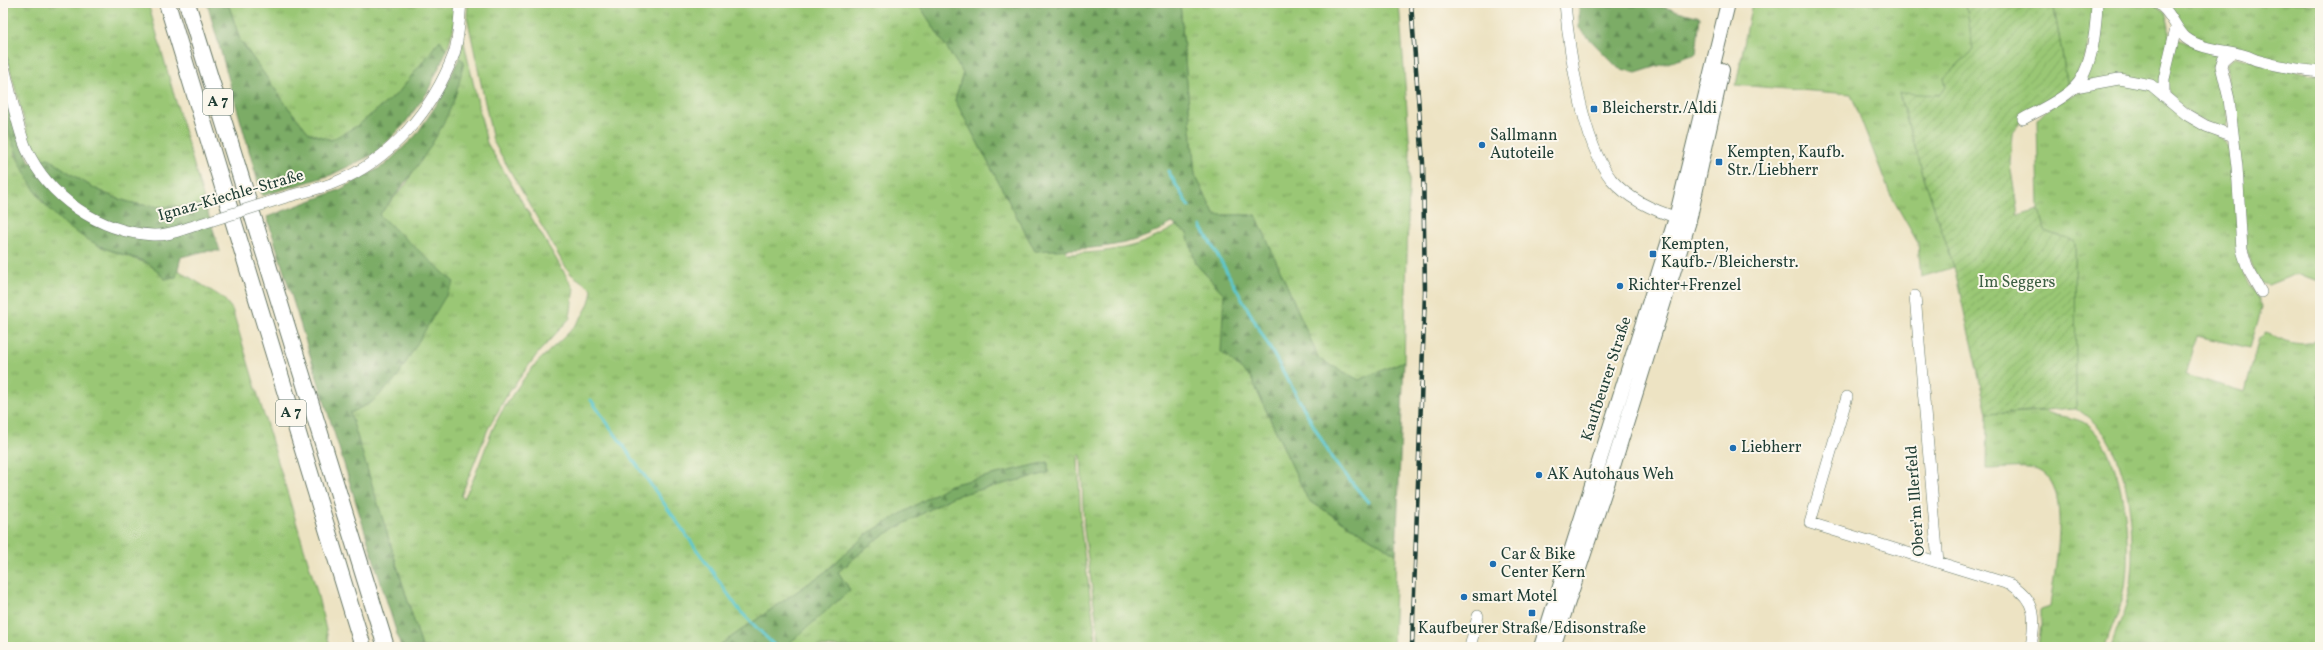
<svg xmlns="http://www.w3.org/2000/svg" width="2323" height="650" viewBox="0 0 2323 650" font-family="Vollkorn,serif">
<defs>
<pattern id="grass-tufts" width="24" height="20" patternUnits="userSpaceOnUse"><rect width="24" height="20" fill="#9ac775"/><path d="M3 7l-1-3M5 7V3M7 7l1-3M15 17l-1-3M17 17v-4M19 17l1-3" fill="none" stroke="#7da361"/></pattern>
<pattern id="forest-firs" width="22" height="20" patternUnits="userSpaceOnUse"><rect width="22" height="20" fill="#7bac66"/><path d="M5 1l3.5 6h-7zM16 11l3.5 6h-7z" fill="#648d55"/></pattern>
<pattern id="garden-furrows" width="10" height="10" patternUnits="userSpaceOnUse"><rect width="10" height="10" fill="#9ac775"/><path d="M-1 1l2-2M0 10L10 0M9 11l2-2" fill="none" stroke="#7da361"/></pattern>
</defs>
<rect width="100%" height="100%" fill="#fbf7ec"/>
<filter id="ink" filterUnits="userSpaceOnUse"><feTurbulence type="fractalNoise" baseFrequency=".025" numOctaves="2"/><feDisplacementMap in="SourceGraphic" scale="8" xChannelSelector="R" yChannelSelector="G"/><feConvolveMatrix kernelMatrix="1 2 1 2 8 2 1 2 1" color-interpolation-filters="sRGB"/></filter>
<filter id="wash" filterUnits="userSpaceOnUse"><feTurbulence type="fractalNoise" baseFrequency=".012" numOctaves="4" result="noise"/><feDisplacementMap in="SourceGraphic" scale="16" xChannelSelector="R" yChannelSelector="G"/><feGaussianBlur stdDeviation="0.9" result="paint"/><feColorMatrix in="noise" values="0 0 0 0 0 0 0 0 0 0 0 0 0 0 0 0 0 1.4 0 .05"/><feComposite in="paint" operator="in"/></filter>
<g filter="url(#wash)">
<rect width="100%" height="100%" fill="#ede3c3"/>
<path fill="url(#grass-tufts)" stroke="#5c8254" d="M3,3H148L205,204C135,214 104,198 48,158L40,160L31,146L3,44Z
M228,3H457L456,20L447,50L440,41L398,93L357,126L332,140L309,133L287,106L240,40Z
M468,3H918L963,73L955,100L1035,251L1066,249L1067,254C1109,252 1140,249 1176,226L1187,233L1196,264L1224,294L1222,352L1251,378L1308,500L1396,554L1393,647H1100L1084,530L1081,455L1078,456L1081,530L1097,647H785L850,590L838,572L875,540L954,496L1048,473V462L950,485L867,534L825,572L717,647H422L350,413L372,402L379,215L407,183L464,61L459,58L463,38L487,143L574,289L570,318L538,353L507,395L488,429L461,496L464,498C476,477 483,453 492,431C501,410 515,390 529,372C550,345 589,325 592,289L571,274L563,263L493,141L467,16Z
M1180,3H1399L1410,150L1404,361L1359,380L1319,359L1256,215H1215L1195,175Z
M1752,3H1966L1974,49L1944,78L1946,87L1939,95L1899,94L1924,177L1954,267L1921,277L1918,243L1890,194L1851,94L1736,85Z
M2053,3H2095C2092,35 2089,61 2068,87Z
M2100,3C2115,3 2135,0 2149,3C2184,11 2164,64 2159,86L2086,82Z
M2165,3H2320V68L2296,65L2257,56L2237,47L2203,43L2189,35Z
M2176,39L2218,53L2220,56L2228,121L2226,127L2221,129C2203,121 2170,106 2168,85C2166,71 2173,53 2176,39Z
M2235,57L2320,76V281L2296,274L2268,285L2261,283L2251,266L2246,249L2226,64Z
M2119,82L2150,88L2224,140L2230,151L2243,271L2262,307L2250,348L2197,336L2186,375L2245,392L2259,338L2266,333C2287,341 2299,349 2320,339V647H2111C2116,629 2126,610 2129,592C2136,547 2132,477 2107,438C2100,426 2088,417 2076,408L2075,242L2044,231L2039,209L2037,120C2058,95 2089,89 2119,82Z
M3,87L10,108L15,154L42,202L101,247L149,264L165,279L175,277L178,270L223,298L232,309L316,588L330,647H3Z
M2045,411C2058,418 2076,416 2088,425C2125,455 2133,548 2124,592C2120,611 2110,629 2105,647H2038L2041,625V609L2050,606C2053,576 2076,480 2035,469C2023,466 1999,469 1986,469L1987,414Z"/>
<path fill="url(#forest-firs)" stroke="#4d744d" d="M207,3H228L240,40L287,106L309,133L331,140L357,126L398,93L440,40L447,50L427,93L403,126L376,153L331,175L262,196Z
M918,3H1180L1195,175L1215,215H1256L1319,359L1359,380L1404,361L1396,554L1308,500L1251,378L1221,352L1224,294L1196,264L1187,233L1172,223C1128,251 1085,248 1035,251L955,100L963,73Z
M1579,3H1648L1700,17L1696,54L1636,73L1618,68L1579,28Z
M459,58L464,61C461,75 458,89 453,102C436,145 408,180 379,215L454,282L396,379L372,402L350,413L422,647H401L267,217L339,190L385,165L416,135L441,98Z
M10,108L30,163L48,158C104,198 135,214 205,204L220,251H205L181,257L176,277L165,279C160,274 155,268 149,264C135,256 116,254 100,246C42,218 21,176 4,116Z
M1048,462V473L954,496L875,540L838,572L850,590L785,647H717L825,572L867,534L950,485Z"/>
<path fill="url(#garden-furrows)" stroke="#5c8254" d="M1966,3H2053L2068,87L2023,119L2012,133L2010,164L2018,215L2039,209L2044,231L2075,242L2076,408L1987,414L1954,267L1924,177L1899,93L1939,95L1946,87L1944,78L1973,50Z"/>
<g fill="none" stroke-linecap="round" stroke-linejoin="round">
<path stroke="#5cc9d1" stroke-width="3" d="M1168,171L1189,207
M1201,226L1333,460L1368,502
M591,400L740,611L776,647"/>
</g>
</g>
<g filter="url(#ink)">
<g fill="none" stroke-linecap="round" stroke-linejoin="round">
<defs>
<path id="minor" d="M1565,3C1569,50 1582,142 1611,179C1629,200 1657,212 1682,219
M2157,3C2170,9 2175,29 2186,38C2200,49 2223,50 2239,54C2245,55 2251,58 2256,60C2277,66 2298,70 2320,72
M2231,53L2223,60L2221,66L2229,99L2237,167L2242,250L2248,269L2261,292
M3,63C10,89 16,124 26,148C48,197 99,232 153,235C168,236 183,229 197,225
M2075,87L2119,79L2151,85L2187,115L2206,126L2231,135
M2164,96V79L2176,28
M2023,119C2040,110 2060,101 2074,88C2093,70 2096,28 2097,3
M286,197C303,192 320,189 336,182C391,160 433,109 454,54C459,39 459,19 461,3
M1915,296L1938,562
M1847,397L1810,523L2012,585C2038,602 2035,619 2031,647
M1470,647L1478,616"/>
<path id="major" d="M1541,647L1676,218L1728,3
M1553,647L1614,463L1689,221L1722,70"/>
<path id="highway" d="M167,3L363,647
M187,3L386,647"/>
</defs>
<use href="#minor" stroke="#677766" stroke-width="12"/>
<use href="#major" stroke="#677766" stroke-width="16"/>
<use href="#highway" stroke="#677766" stroke-width="18"/>
<use href="#minor" stroke="#fff" stroke-width="11"/>
<use href="#major" stroke="#fff" stroke-width="14"/>
<use href="#highway" stroke="#fff" stroke-width="16"/>
<defs>
<path id="rail" d="M1411,3L1423,163L1425,292L1412,647"/>
</defs>
<use href="#rail" stroke="#1f3d34" stroke-width="4.5"/>
<use href="#rail" stroke="#fbf7ec" stroke-width="3" stroke-dasharray="9" stroke-linecap="butt"/>
<defs>
<path id="minor-bridge" d="M197,225L286,197"/>
</defs>
<use href="#minor-bridge" stroke="#677766" stroke-width="12" stroke-linecap="butt"/>
<use href="#minor-bridge" stroke="#fff" stroke-width="11"/>
</g>
</g>
<g fill="#1f6fb2" stroke="#fbf7ec" stroke-width="1.5">
<rect x="1590" y="105" width="8" height="8" rx="2"/>
<circle cx="1482" cy="145" r="4"/>
<rect x="1715" y="158" width="8" height="8" rx="2"/>
<rect x="1649" y="250" width="8" height="8" rx="2"/>
<circle cx="1620" cy="286" r="4"/>
<circle cx="1733" cy="448" r="4"/>
<circle cx="1539" cy="475" r="4"/>
<circle cx="1493" cy="564" r="4"/>
<circle cx="1464" cy="597" r="4"/>
<rect x="1528" y="609" width="8" height="8" rx="2"/>
</g>
<g text-anchor="middle" dominant-baseline="central" stroke-width="4" stroke-linejoin="round" paint-order="stroke">
<g fill="#fbf7ec" stroke="#61756b" stroke-width="1">
<rect x="203" y="89" width="30" height="26" rx="3"/>
<rect x="276" y="400" width="30" height="26" rx="3"/>
</g>
<g font-size="15" font-weight="bold" fill="#1f3d34">
<text x="218" y="102">A 7</text>
<text x="291" y="413">A 7</text>
</g>
<g font-size="16" fill="#1f3d34" stroke="#fbf7ec" text-anchor="start">
<text x="1602" y="109">Bleicherstr./Aldi</text>
<text x="1490" y="136">Sallmann<tspan x="1490" dy="18">Autoteile</tspan></text>
<text x="1727" y="153">Kempten, Kaufb.<tspan x="1727" dy="18">Str./Liebherr</tspan></text>
<text x="1661" y="245">Kempten,<tspan x="1661" dy="18">Kaufb.-/Bleicherstr.</tspan></text>
<text x="1628" y="286">Richter+Frenzel</text>
<text x="1741" y="448">Liebherr</text>
<text x="1547" y="475">AK Autohaus Weh</text>
<text x="1501" y="555">Car &amp; Bike<tspan x="1501" dy="18">Center Kern</tspan></text>
<text x="1472" y="597">smart Motel</text>
<text x="1532" y="629" text-anchor="middle">Kaufbeurer Straße/Edisonstraße</text>
</g>
<g font-size="16" fill="#1f3d34" stroke="#fbf7ec">
<text transform="translate(231 196) rotate(-16)">Ignaz-Kiechle-Straße</text>
<text transform="translate(1607 379) rotate(-72)">Kaufbeurer Straße</text>
<text transform="translate(1916 501) rotate(-94)">Ober'm Illerfeld</text>
</g>
<g font-size="16" fill="#3e6044" stroke="#fbf7ec">
<text x="2017" y="283">Im Seggers</text>
</g>
</g>
<rect width="2323" height="650" fill="none" stroke="#fbf7ec" stroke-width="16"/>
</svg>
